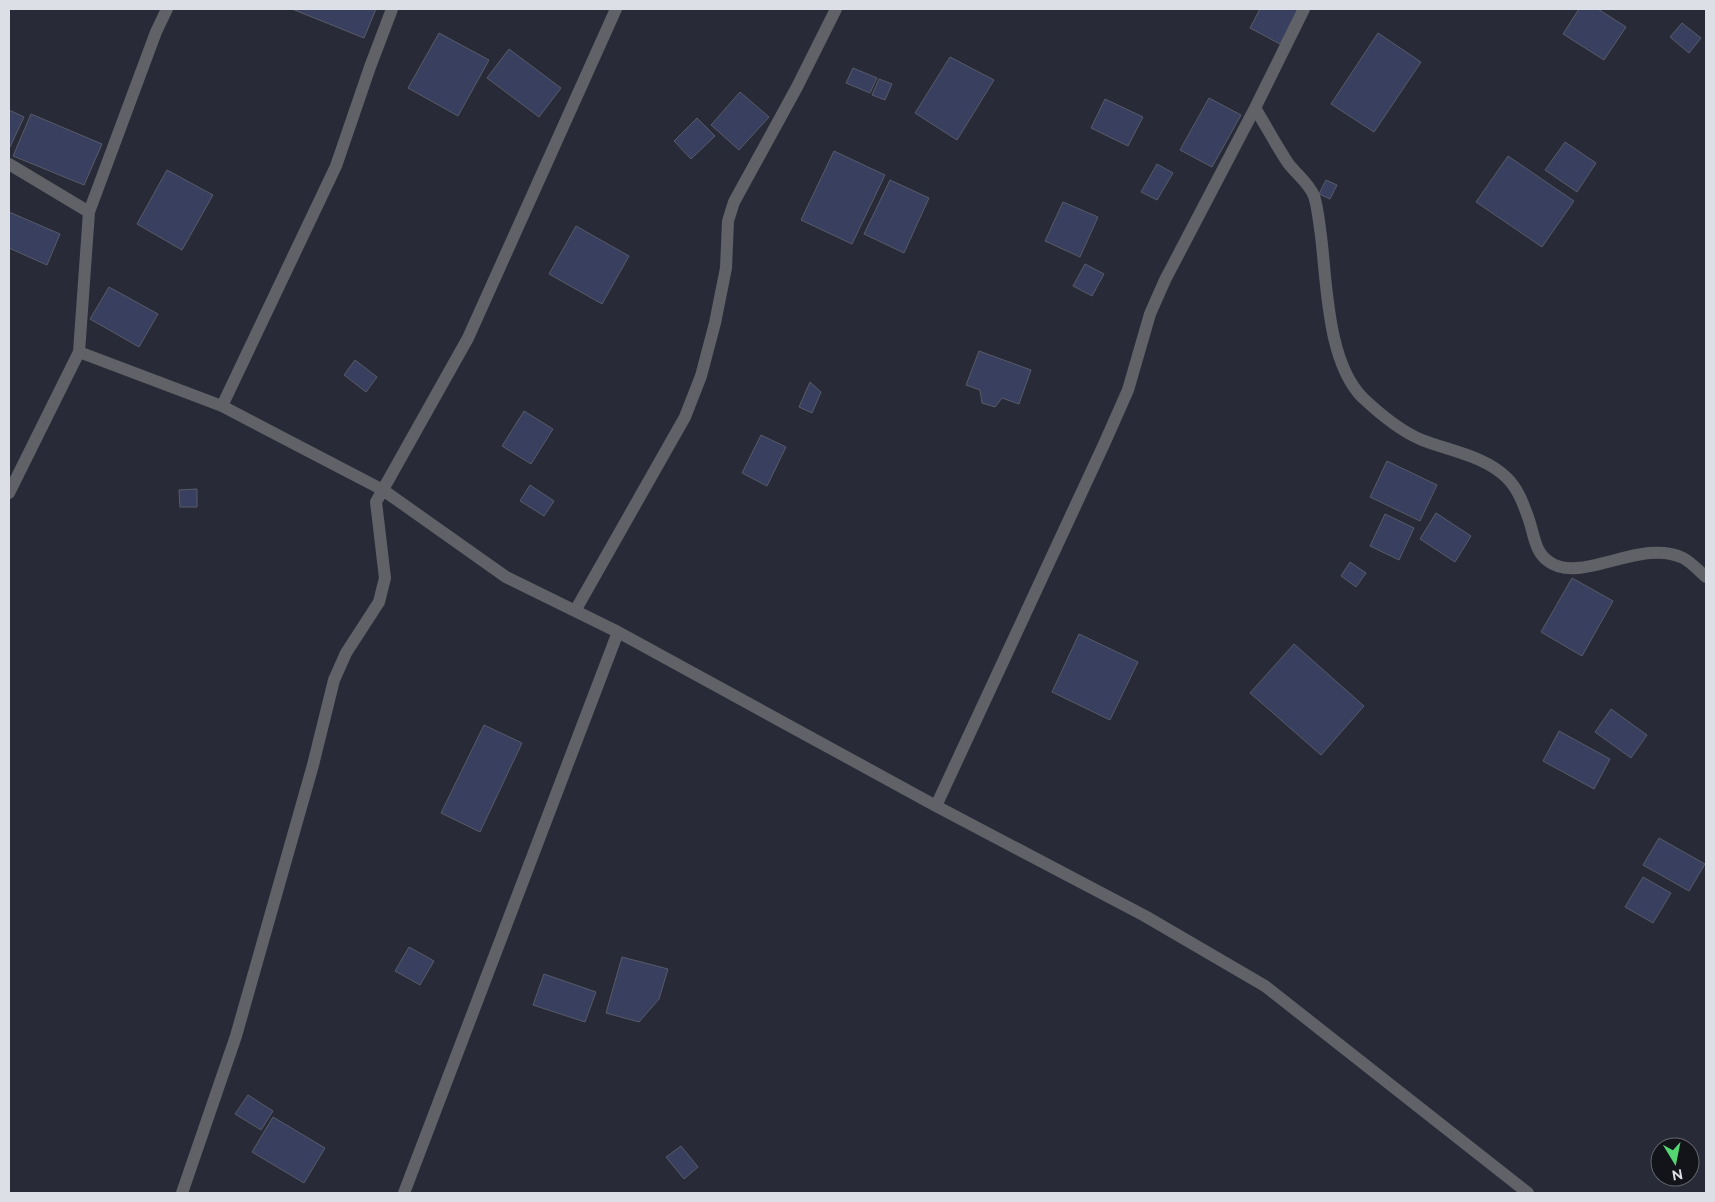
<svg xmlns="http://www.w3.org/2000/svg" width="1715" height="1202" viewBox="0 0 1715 1202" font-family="Raleway,sans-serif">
<rect width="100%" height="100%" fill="#282b37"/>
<path fill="#393f5f" stroke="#585b68" d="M292,9H376L364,38Z
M1260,9H1298L1280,44L1250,28Z
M1579,9H1598L1626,27L1604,60L1563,34Z
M1682,23L1701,38L1689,53L1670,37Z
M439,33L489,60L458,116L408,88Z
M1378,33L1421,62L1374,132L1331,104Z
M509,49L561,88L539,117L487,78Z
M950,57L994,80L957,140L915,113Z
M853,68L877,78L870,93L846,83Z
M879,79L892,84L885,100L872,95Z
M740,92L769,117L739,150L711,125Z
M1209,98L1241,115L1212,167L1180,150Z
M1105,99L1143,117L1128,146L1091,128Z
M9,110L24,117L10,147L9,146Z
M31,114L102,144L84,185L13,156Z
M697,118L715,136L691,159L674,141Z
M1565,142L1596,163L1577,192L1545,170Z
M834,151L885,175L852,244L801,220Z
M1508,156L1574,201L1542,247L1476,202Z
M1157,164L1173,173L1157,200L1141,192Z
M167,170L213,195L182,250L137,224Z
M890,180L929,198L904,253L864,234Z
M1326,180L1337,185L1330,199L1319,194Z
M1063,202L1098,217L1080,257L1045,241Z
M9,212L60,234L47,265L9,248Z
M576,226L629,256L602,304L549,274Z
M1085,264L1104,274L1092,296L1073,286Z
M109,287L158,314L139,347L90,319Z
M979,351L1031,370L1019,404L1002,398L995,407L982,403L980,390L966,385Z
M355,360L377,377L366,392L344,375Z
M810,382L821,392L812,413L799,407Z
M524,411L553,429L531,464L502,446Z
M761,435L786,447L767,486L742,473Z
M1387,461L1437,485L1420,521L1370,497Z
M530,485L554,501L544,516L520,501Z
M197,489V507H180L179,490Z
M1436,513L1471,536L1455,562L1420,539Z
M1385,514L1414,528L1399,560L1370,546Z
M1350,562L1366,573L1356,587L1341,576Z
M1572,578L1613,601L1582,656L1541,632Z
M1079,634L1138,662L1110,720L1052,692Z
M1294,644L1364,706L1321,755L1250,693Z
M1611,709L1647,735L1631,758L1595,732Z
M484,725L522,743L480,832L441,813Z
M1559,731L1610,759L1594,789L1543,761Z
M1659,838L1705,864L1689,891L1643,865Z
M1643,877L1671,893L1653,923L1625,907Z
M409,947L434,961L420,985L395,971Z
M622,957L668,969L659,999L639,1022L606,1013Z
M544,974L596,992L585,1022L533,1005Z
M248,1095L273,1111L261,1130L235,1114Z
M273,1117L325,1148L304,1183L252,1152Z
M681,1146L698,1167L684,1179L666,1157Z"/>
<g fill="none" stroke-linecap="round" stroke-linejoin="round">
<path stroke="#606268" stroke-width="12" d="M1255,108C1266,126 1276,145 1288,163C1296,174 1309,183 1314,196C1318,208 1319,223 1321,236C1327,284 1327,362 1363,398C1380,414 1400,431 1422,440C1450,451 1485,456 1507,478C1518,489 1523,503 1528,517C1534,533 1534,551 1548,561C1580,586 1641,537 1683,558C1691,562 1699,571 1706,577
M9,164L89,212
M79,352L222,406L383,490L506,577L618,632L936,806L1145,916L1265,986L1528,1193
M222,406L336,166L370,67L392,9
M9,493L79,352L89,212L156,32L167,9
M575,611L685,417L701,376L715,323L726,268L728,221L734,202L797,87L836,9
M936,806L1105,442L1128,390L1150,314L1165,280L1255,108L1304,9
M182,1193L236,1036L313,765L334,680L346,653L379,602L385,578L376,502L468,338L616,9
M404,1193L618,632"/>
</g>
<rect width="1715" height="1202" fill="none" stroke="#dddfe7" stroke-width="20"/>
<g transform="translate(1675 1162) rotate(170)"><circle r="24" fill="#121419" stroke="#63656b"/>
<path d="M0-4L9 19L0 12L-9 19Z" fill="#54d672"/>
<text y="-8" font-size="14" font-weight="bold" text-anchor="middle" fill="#dddfe7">N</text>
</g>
</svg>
